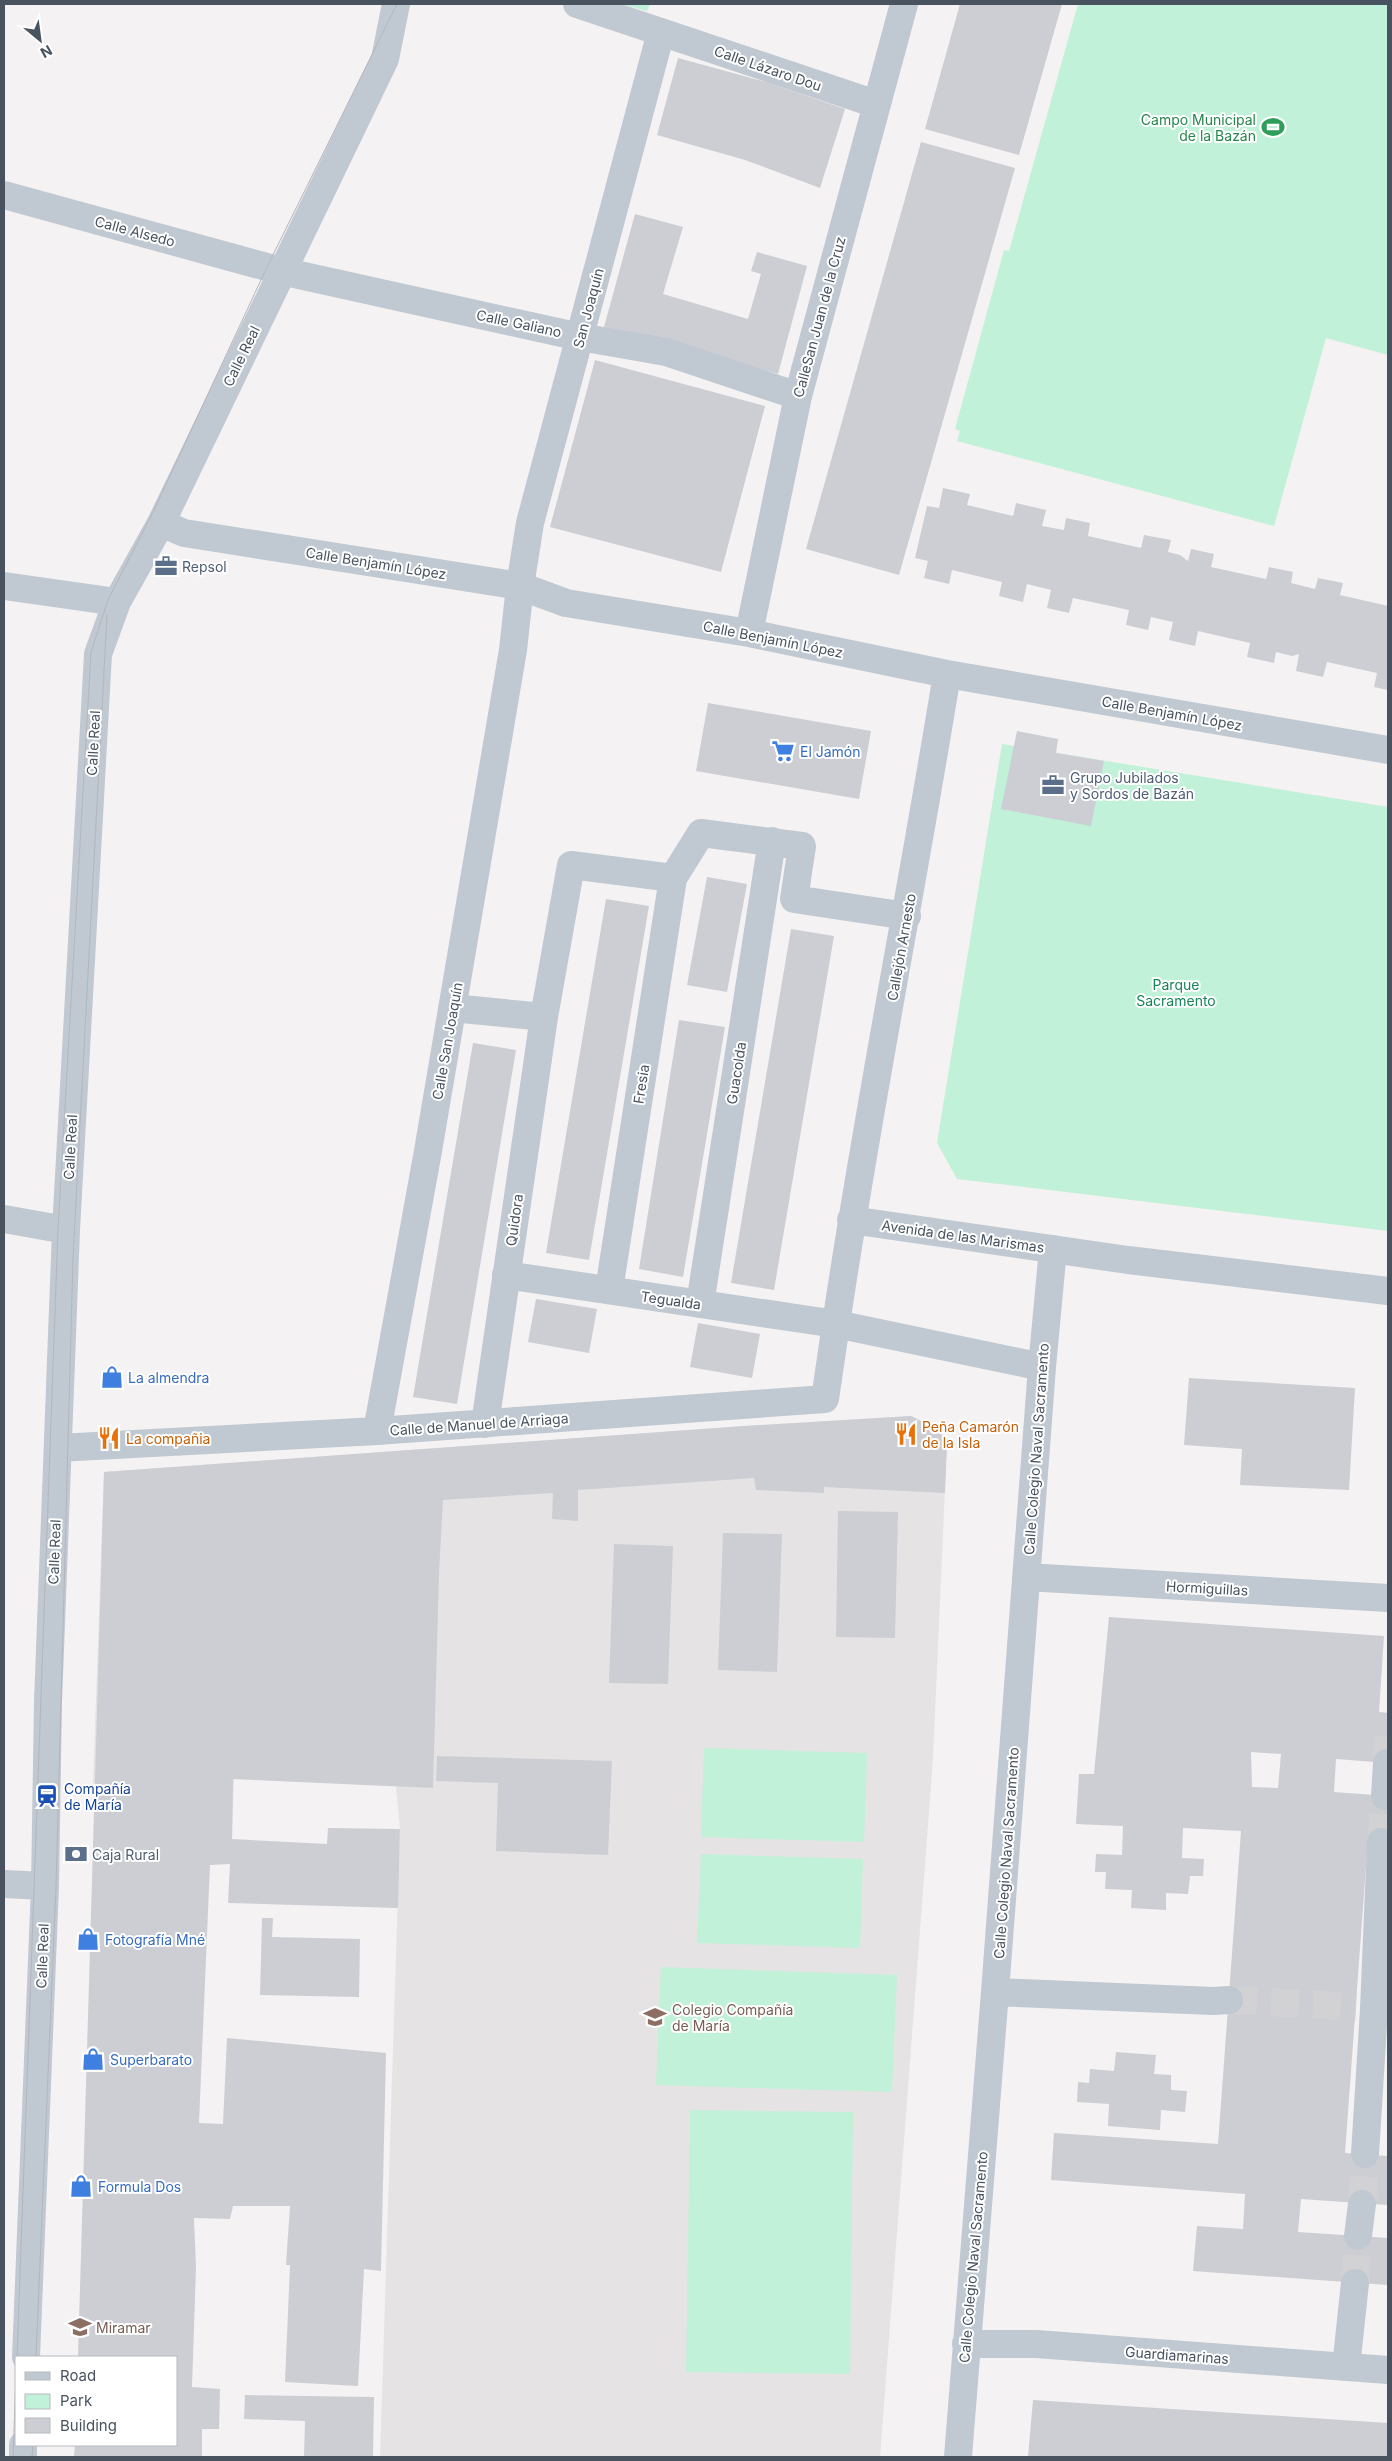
<svg xmlns="http://www.w3.org/2000/svg" width="1392" height="2461" viewBox="0 0 1392 2461" font-family="Inter,sans-serif">
<rect width="100%" height="100%" fill="#f4f2f2"/>
<path fill="#e5e3e4" d="M911,1416L939,1430L947,1443L933,1759L880,2457H380L400,1829L396,1786L234,1779L232,1838L210,1839L211,1786L93,1783L104,1472L744,1426Z"/>
<path fill="#c1f1d8" d="M621,4H650L647,11Z
M1078,4H1388V355L1326,338L1274,526L957,441L960,431L955,429L1004,250L1009,251Z
M1002,744L1388,807V1231L957,1179L937,1143Z
M704,1748L867,1753L864,1842L701,1837Z
M701,1854L863,1859L860,1948L697,1943Z
M661,1967L897,1975L892,2092L656,2085Z
M690,2110L853,2112L850,2374L686,2372Z"/>
<path fill="#ccced4" fill-rule="evenodd" d="M960,4H1062L1019,155L925,129Z
M678,58L766,82L845,109L820,188L745,160L657,135Z
M921,142L1015,168L899,575L806,549Z
M635,214L683,227L663,294L748,319L761,274L751,271L757,252L807,266L778,374L604,327Z
M595,360L765,406L721,572L550,527Z
M943,488L970,494L967,505L1013,516L1016,503L1046,510L1042,526L1064,530L1066,518L1090,523L1088,536L1141,548L1144,535L1171,540L1168,552L1180,555L1188,561L1191,549L1214,554L1211,567L1266,579L1269,567L1293,572L1291,583L1315,589L1318,578L1343,583L1340,595L1388,606V690L1374,687L1377,673L1327,662L1323,677L1296,671L1299,654L1292,656L1276,652L1274,663L1247,657L1250,643L1198,631L1195,646L1169,640L1173,622L1151,617L1148,630L1126,625L1129,610L1073,598L1069,613L1047,608L1051,590L1027,584L1023,602L999,596L1002,582L952,570L949,584L924,578L928,561L915,558L927,506L939,508Z
M708,703L871,731L859,799L696,771Z
M1017,731L1058,739L1056,753L1104,761L1091,826L1001,809Z
M707,877L747,884L727,992L687,985Z
M606,899L649,906L589,1260L546,1253Z
M791,929L834,936L774,1290L731,1283Z
M679,1020L725,1027L683,1277L639,1269Z
M473,1043L516,1050L457,1404L413,1397Z
M536,1299L597,1309L589,1353L528,1342Z
M698,1323L760,1334L752,1378L690,1367Z
M1189,1378L1355,1388L1349,1490L1240,1485L1242,1449L1184,1445Z
M911,1416L939,1430L947,1443L945,1493L824,1487V1493L756,1490L754,1478L578,1490V1521L552,1519L553,1493L443,1500L439,1573L433,1788L233,1779L232,1839L327,1844L328,1828L400,1829L398,1908L228,1903L230,1864L210,1865L199,2123L223,2124L227,2038L386,2053L381,2271L364,2269L358,2386L285,2382L290,2265H286L290,2206H233L230,2219L194,2218L196,2267L192,2387L220,2389L219,2429H202V2457H74L75,2445H176V2357H78L104,1472L744,1426Z
M838,1511L898,1512L895,1638L836,1637Z
M723,1533L782,1534L777,1672L718,1670Z
M614,1544L673,1546L668,1684L609,1683Z
M1109,1617L1384,1636L1379,1712L1388,1713V1763L1336,1759L1334,1792L1388,1796V1843L1368,1839L1345,2153L1388,2156V2205L1301,2199L1298,2232L1388,2238V2285L1193,2271L1197,2226L1243,2229L1245,2194L1051,2180L1054,2133L1218,2144L1241,1831L1183,1828L1182,1858L1204,1859L1203,1876H1190L1188,1894L1166,1893V1910L1131,1908L1132,1890L1105,1889L1106,1872H1095L1096,1854L1122,1855L1123,1826L1076,1824L1079,1774H1094ZM1251,1752L1281,1754L1278,1788L1252,1787Z
M437,1756L612,1761L608,1855L496,1851L498,1783L436,1781Z
M262,1918H273L272,1937L360,1939L359,1997L260,1995Z
M1116,2052L1156,2055L1154,2074L1171,2075V2090L1187,2091L1185,2112L1161,2110L1160,2130L1108,2126L1109,2104L1077,2102L1078,2082L1089,2083L1090,2069L1114,2071Z
M245,2395L374,2397L373,2457H304L305,2421L244,2419Z
M1033,2400L1388,2423V2457H1028Z"/>
<g fill="none" stroke-linecap="round" stroke-linejoin="round">
<path stroke="#d2d2d5" stroke-width="28" stroke-dasharray="28 14" stroke-linecap="butt" d="M1387,1763L1388,1736
M1381,1842L1385,1796
M1229,2000L1356,2007
M1362,2204L1365,2154
M1355,2283L1358,2236"/>
<path stroke="#c0c8d1" stroke-width="28" d="M577,4L876,104
M4,195L281,271L580,337L666,352L798,396
M161,523L184,533L520,586L566,603L749,633L947,674L1388,750
M4,586L117,602
M749,633L798,396L904,4
M947,674C912,891 868,1107 836,1324L1042,1367
M452,1008L544,1017
M4,1219L66,1230
M851,1220L1128,1260L1388,1291
M609,1290L673,878
M700,1304L772,841
M485,1424L544,1017L571,865L673,878L701,833L802,846L794,899L907,916
M377,1431L428,1151L513,650L520,586L530,523L661,32
M58,1448L377,1431L825,1399L836,1324L506,1275
M1026,1577L1388,1598
M1385,1796L1387,1763
M4,1884L45,1886
M995,1992L1213,2001L1229,2000
M1365,2154L1374,2009L1381,1842
M1358,2236L1362,2204
M966,2344H1036L1388,2370
M26,2357L45,1886L48,1702L66,1230L98,654L117,602L161,523L385,59L396,4
M1346,2367L1355,2283
M23,2457V2445
M958,2457L995,1992L1042,1367L1053,1249"/>
<path stroke="#b4b6bc" stroke-width="1" d="M17,2357L58,1229L91,652L108,600L155,508L267,267L397,4
M36,2357L56,1887L73,1257L107,615
M13,2457L16,2376
M32,2457L33,2445"/>
</g>
<defs>
<symbol id="stadium-bare" viewBox="-9 -9 18 18"><path d="M0-5a6.5 5 0 1 0 0 10a6.5 5 0 1 0 0-10ZM-3.5-1.8h7v3.6h-7Z" fill="#2e9e5b" stroke="#fff" stroke-width="2.5" paint-order="stroke"/></symbol>
<symbol id="office-bare" viewBox="-9 -9 18 18"><path d="M-6-3h4V-5.5h4V-3h4V5H-6ZM-1-4.5V-3h2v-1.5ZM-6 0V1H6V0Z" fill="#5c6f8a" stroke="#fff" stroke-width="2.5" paint-order="stroke"/></symbol>
<symbol id="supermarket-bare" viewBox="-9 -9 18 18"><path d="M-6-5.5h2.5l.6 2H6L4.5 2H-2.5L-4.4-4H-6ZM-1.5 3.2a1.3 1.3 0 1 0 .1 0ZM3 3.2a1.3 1.3 0 1 0 .1 0Z" fill="#3f7fe0" stroke="#fff" stroke-width="2.5" paint-order="stroke"/></symbol>
<symbol id="shop-bare" viewBox="-9 -9 18 18"><path d="M-5-2.5h2.3a2.7 3.5 0 0 1 5.4 0H5L5.5 6h-11ZM-1.5-2.5h3a1.5 2.3 0 0 0-3 0Z" fill="#3f7fe0" stroke="#fff" stroke-width="2.5" paint-order="stroke"/></symbol>
<symbol id="restaurant-bare" viewBox="-9 -9 18 18"><path d="M-5-6h1v4h1v-4h1v4h1v-4h1v5L-1.5 .5V6h-2V.5L-5-1ZM5-6V6H3V1.5H1.5Q1.5-4 5-6Z" fill="#e8710a" stroke="#fff" stroke-width="2.5" paint-order="stroke"/></symbol>
<symbol id="station-bare" viewBox="-9 -9 18 18"><path d="M-3-6H3Q5-6 5-4V2Q5 4 3 4L4.5 6H3L1.5 4h-3L-3 6H-4.5L-3 4Q-5 4-5 2V-4Q-5-6-3-6ZM-3.5-4v3h7v-3ZM-3.5 1v1.5H-2V1ZM2 1v1.5H3.5V1Z" fill="#1a4fb4" stroke="#fff" stroke-width="2.5" paint-order="stroke"/></symbol>
<symbol id="bank-bare" viewBox="-9 -9 18 18"><path d="M-6-4H6V4H-6ZM0-2.3a2.3 2.3 0 1 0 0 4.6a2.3 2.3 0 1 0 0-4.6Z" fill="#5c6f8a" stroke="#fff" stroke-width="2.5" paint-order="stroke"/></symbol>
<symbol id="school-bare" viewBox="-9 -9 18 18"><path d="M0-5L7-2L0 1L-7-2ZM-4 1L0 2.5L4 1V4Q0 6-4 4Z" fill="#8d6e63" stroke="#fff" stroke-width="2.5" paint-order="stroke"/></symbol>
</defs>
<g fill-rule="evenodd">
<use href="#stadium-bare" x="1257" y="111" width="32" height="32"/>
<use href="#office-bare" x="150" y="550" width="32" height="32"/>
<use href="#supermarket-bare" x="767" y="735" width="32" height="32"/>
<use href="#office-bare" x="1037" y="769" width="32" height="32"/>
<use href="#shop-bare" x="96" y="1361" width="32" height="32"/>
<use href="#restaurant-bare" x="890" y="1418" width="32" height="32"/>
<use href="#restaurant-bare" x="93" y="1422" width="32" height="32"/>
<use href="#station-bare" x="31" y="1780" width="32" height="32"/>
<use href="#bank-bare" x="60" y="1838" width="32" height="32"/>
<use href="#shop-bare" x="72" y="1923" width="32" height="32"/>
<use href="#school-bare" x="639" y="2001" width="32" height="32"/>
<use href="#shop-bare" x="77" y="2043" width="32" height="32"/>
<use href="#shop-bare" x="65" y="2170" width="32" height="32"/>
<use href="#school-bare" x="64" y="2311" width="32" height="32"/>
</g>
<g text-anchor="middle" dominant-baseline="central" stroke-width="4" stroke-linejoin="round" paint-order="stroke">
<g font-size="14" fill="#495360" stroke="#fff">
<text transform="translate(768 68) rotate(19)">Calle Lázaro Dou</text>
<text transform="translate(135 231) rotate(15)">Calle Alsedo</text>
<text transform="translate(588 308) rotate(-75)">San Joaquín</text>
<text transform="translate(819 317) rotate(-75)">CalleSan Juan de la Cruz</text>
<text transform="translate(519 323) rotate(12)">Calle Galiano</text>
<text transform="translate(241 356) rotate(-64)">Calle Real</text>
<text transform="translate(376 563) rotate(9)">Calle Benjamín López</text>
<text transform="translate(773 639) rotate(11)">Calle Benjamín López</text>
<text transform="translate(1172 713) rotate(10)">Calle Benjamín López</text>
<text transform="translate(93 743) rotate(-87)">Calle Real</text>
<text transform="translate(901 947) rotate(-80)">Callejón Arnesto</text>
<text transform="translate(447 1041) rotate(-80)">Calle San Joaquín</text>
<text transform="translate(736 1073) rotate(-81)">Guacolda</text>
<text transform="translate(641 1084) rotate(-81)">Fresia</text>
<text transform="translate(70 1147) rotate(-87)">Calle Real</text>
<text transform="translate(514 1220) rotate(-82)">Quidora</text>
<text transform="translate(963 1236) rotate(8)">Avenida de las Marismas</text>
<text transform="translate(671 1300) rotate(8)">Tegualda</text>
<text transform="translate(479 1424) rotate(-4)">Calle de Manuel de Arriaga</text>
<text transform="translate(1036 1449) rotate(-86)">Calle Colegio Naval Sacramento</text>
<text transform="translate(54 1552) rotate(-88)">Calle Real</text>
<text transform="translate(1207 1588) rotate(3)">Hormiguillas</text>
<text transform="translate(1006 1853) rotate(-86)">Calle Colegio Naval Sacramento</text>
<text transform="translate(42 1956) rotate(-88)">Calle Real</text>
<text transform="translate(973 2257) rotate(-85)">Calle Colegio Naval Sacramento</text>
<text transform="translate(1177 2355) rotate(4)">Guardiamarinas</text>
</g>
<g font-size="14" fill="#27864d" stroke="#fff" text-anchor="end">
<text x="1256" y="119">Campo Municipal<tspan x="1256" dy="16">de la Bazán</tspan></text>
</g>
<g font-size="14" fill="#4e5e75" stroke="#fff" text-anchor="start">
<text x="182" y="566">Repsol</text>
<text x="1070" y="777">Grupo Jubilados<tspan x="1070" dy="16">y Sordos de Bazán</tspan></text>
<text x="92" y="1854">Caja Rural</text>
</g>
<g font-size="14" fill="#366cbe" stroke="#fff" text-anchor="start">
<text x="800" y="751">El Jamón</text>
<text x="128" y="1377">La almendra</text>
<text x="105" y="1939">Fotografía Mné</text>
<text x="110" y="2059">Superbarato</text>
<text x="98" y="2186">Formula Dos</text>
</g>
<g font-size="14" fill="#178557" stroke="#fff">
<text x="1176" y="984">Parque<tspan x="1176" dy="16">Sacramento</tspan></text>
</g>
<g font-size="14" fill="#c56008" stroke="#fff" text-anchor="start">
<text x="922" y="1426">Peña Camarón<tspan x="922" dy="16">de la Isla</tspan></text>
<text x="126" y="1438">La compañia</text>
</g>
<g font-size="14" fill="#164399" stroke="#fff" text-anchor="start">
<text x="64" y="1788">Compañía<tspan x="64" dy="16">de María</tspan></text>
</g>
<g font-size="14" fill="#785e54" stroke="#fff" text-anchor="start">
<text x="672" y="2009">Colegio Compañía<tspan x="672" dy="16">de María</tspan></text>
<text x="96" y="2327">Miramar</text>
</g>
</g>
<rect width="1392" height="2461" fill="none" stroke="#495360" stroke-width="10"/>
<rect x="15" y="2356" width="162" height="90" fill="#ffffff" stroke="#b6babf"/>
<rect x="25" y="2372" width="25" height="8" fill="#c0c8d1" stroke="#b6babf"/>
<text x="60" y="2381" font-size="15" fill="#495360">Road</text>
<rect x="25" y="2394" width="25" height="15" fill="#c1f1d8" stroke="#b6babf"/>
<text x="60" y="2406" font-size="15" fill="#495360">Park</text>
<rect x="25" y="2418" width="25" height="15" fill="#ccced4" stroke="#b6babf"/>
<text x="60" y="2431" font-size="15" fill="#495360">Building</text>
<g transform="translate(40 40) rotate(151)" stroke="#ffffff" stroke-width="4" paint-order="stroke">
<path d="M0-4L9 19L0 12L-9 19Z" fill="#495360"/>
<text y="-8" font-size="14" font-weight="bold" text-anchor="middle" fill="#495360">N</text>
</g>
</svg>
